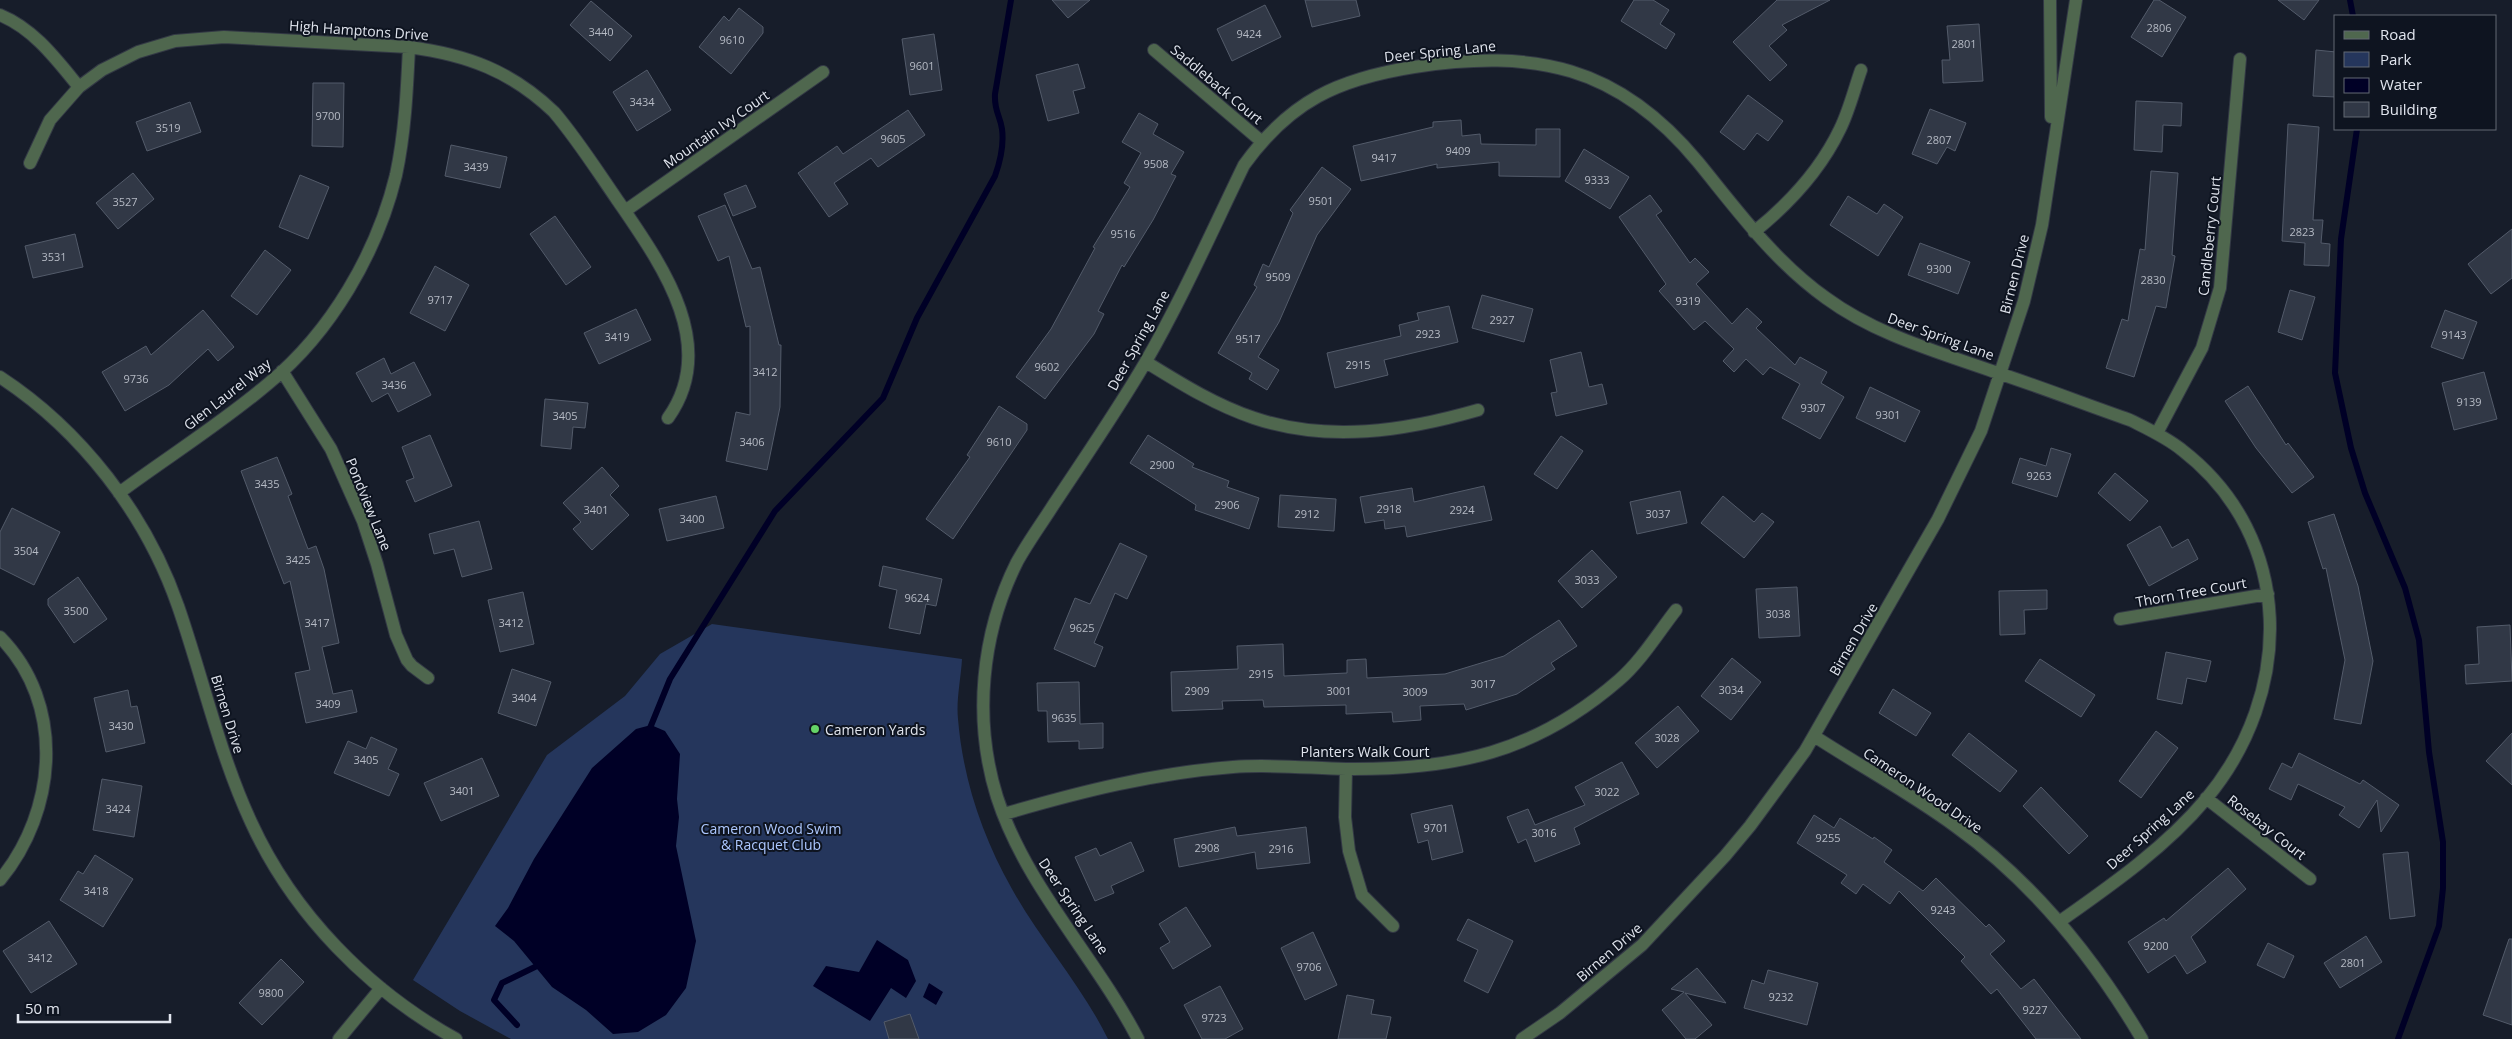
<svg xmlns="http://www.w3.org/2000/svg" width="2512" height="1039" viewBox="0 0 2512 1039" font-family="'Open Sans',sans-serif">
<rect width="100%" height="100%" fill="#171d2a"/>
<path fill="#25365c" d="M712,624L962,659C961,678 956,700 958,719C963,779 982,836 1012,889C1041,941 1082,986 1108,1039H511L460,1011L413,980L547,755L625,696L660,654Z"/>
<path fill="#000026" d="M651,725L665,731L680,754L677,799L679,817L676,846L696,941L686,988L666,1015L638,1032L613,1034L586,1010L552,987L514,941L495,926L508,908L534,859L592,768L636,729Z
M877,940L908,960L916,981L906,998L891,988L870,1021L813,986L826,966L859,972Z
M929,983L943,992L936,1005L923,997Z"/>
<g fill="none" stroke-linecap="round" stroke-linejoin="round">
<path stroke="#000026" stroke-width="6" d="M2350,0L2353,16
M2357,129L2341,239L2335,373L2351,448L2365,493L2405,588L2419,640L2429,752L2443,842V888L2439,926L2398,1039
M648,733L670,679L775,511L883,398L917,318L995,176C1000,162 1004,144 1002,129C1000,115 994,111 995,94L1011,0
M517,1025L494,1000L502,983L541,964"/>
</g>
<path fill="#313846" stroke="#535b6a" d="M1052,0H1090L1068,18Z
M1305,0H1356L1360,16L1312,27Z
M1634,0H1653L1669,10L1660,24L1675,34L1666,49L1621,21Z
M1777,0H1830L1782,25L1787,30L1769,46L1787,65L1770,81L1733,42Z
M2154,0H2159L2186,17L2162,57L2131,37Z
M2278,0H2319L2304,20Z
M591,1L632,36L610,61L570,25Z
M1265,5L1281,37L1232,61L1217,29Z
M739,8L763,27V33L731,74L699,47L724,16L729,21Z
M1979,24L1983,81L1943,83L1942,60H1950L1947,26Z
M934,34L942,90L910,95L902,39Z
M2316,50L2336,52V97L2313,96Z
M1078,64L1085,88L1073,91L1079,113L1048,121L1036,75Z
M647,70L671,110L637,131L613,92Z
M313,83H344L343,147L312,146Z
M1748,95L1783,121L1768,141L1757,133L1744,150L1720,132Z
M2136,101L2182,103L2181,126L2163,125L2162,152L2134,150Z
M190,102L201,132L147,151L136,122Z
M1930,109L1966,123L1955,151L1947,147L1937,164L1912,154Z
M908,110L925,135L878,167L871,158L834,183L848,204L829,217L798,173L837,146L843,154Z
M1139,113L1158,124L1153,134L1184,152L1171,174L1176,176L1153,220L1124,267L1122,265L1098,311L1104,314L1094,334L1045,399L1016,377L1051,329L1095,248L1093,247L1130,187L1124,183L1141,153L1122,142Z
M1461,120L1462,136L1480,134L1481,144L1536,145V129H1560V177L1499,176V162L1437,168V164L1361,181L1353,146L1433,127V122Z
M2288,124L2319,127L2313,220H2323L2321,243L2330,244L2329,266L2304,265L2305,243L2282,241Z
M451,145L507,157L500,188L445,176Z
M1584,149L1629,177L1610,209L1565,181Z
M1322,167L1351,189L1317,235L1279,322L1258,357L1279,370L1267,390L1249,379L1252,373L1218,353L1257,287L1254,285L1263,264L1269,267L1293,213L1290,210Z
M2151,171L2178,173L2172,255L2175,256L2166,308L2156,306L2134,377L2106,368L2122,319L2128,321L2140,249L2145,250Z
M133,173L154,199L118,229L96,203Z
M300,175L329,187L308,239L279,227Z
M746,185L756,207L733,216L724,194Z
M1650,195L1662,211L1656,215L1690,263L1695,258L1709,272L1696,284L1732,324L1747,308L1762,322L1756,328L1795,365L1800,357L1827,372L1821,383L1844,397L1820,439L1782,418L1800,384L1770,367L1763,375L1746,359L1734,372L1723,361L1734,349L1705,321L1694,330L1659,291L1666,284L1619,217Z
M1848,196L1877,214L1884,204L1903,217L1878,256L1830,225Z
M725,205L752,269L760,267L779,345H781L780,407L767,470L726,461L736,412L750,415V326L746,327L729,256L718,261L698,216Z
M555,216L591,267L566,285L530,234Z
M2512,229V278L2491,294L2468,264Z
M75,234L83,267L33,278L25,246Z
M1920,243L1970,262L1958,294L1908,275Z
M265,250L291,270L257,315L231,296Z
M435,266L469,285L445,331L410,313Z
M2290,290L2315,297L2302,340L2278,332Z
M1482,295L1533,309L1524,342L1472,328Z
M1449,306L1458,342L1384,360L1388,375L1335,388L1327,353L1401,336L1399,325L1419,320L1417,313Z
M636,309L651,340L599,364L584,333Z
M203,310L234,347L218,361L208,349L169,385L125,411L102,372L146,346L151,355Z
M2445,310L2477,322L2463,359L2431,347Z
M1581,352L1589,387L1602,384L1607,404L1556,416L1551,393L1557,392L1550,360Z
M384,358L391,374L414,362L431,395L398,412L388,393L372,402L356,373Z
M2484,372L2497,419L2454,430L2442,383Z
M2248,386L2286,445L2288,443L2314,477L2292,493L2256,448L2225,401Z
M1870,387L1920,411L1905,442L1856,418Z
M545,399L588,403L585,428L573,427L571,449L541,446Z
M999,406L1027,424V430L953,539L926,519L970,457L967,455Z
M430,435L452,486L415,502L406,481L414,478L402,447Z
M1148,435L1194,464L1192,467L1229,481L1227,487L1259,498L1249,529L1195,510L1196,505L1130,463Z
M1561,436L1583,451L1557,489L1534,474Z
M2051,448L2071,454L2057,497L2012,483L2020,458L2046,466Z
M277,457L292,494L288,496L308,549L316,546L324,569L339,643L322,647L333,694L352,690L357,712L306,723L295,673L310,670L290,581L284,584L241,471Z
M602,467L619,486L610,495L629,515L592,550L573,529L581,522L563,503Z
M2115,473L2148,501L2130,521L2098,493Z
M1484,486L1492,520L1407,537L1405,526L1385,529L1384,520L1365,523L1360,497L1412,488L1414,502Z
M1680,491L1687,523L1637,534L1630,502Z
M1280,495L1336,499L1334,531L1278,527Z
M716,496L724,528L667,541L659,509Z
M1723,496L1754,522L1762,513L1774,522L1744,558L1701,523Z
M12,508L60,532L34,585L0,568V532Z
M2334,514L2358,586L2373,661L2361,724L2334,719L2345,660L2326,568L2323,569L2308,522Z
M479,521L492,569L462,577L454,549L434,554L429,534Z
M2160,526L2172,548L2188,539L2198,559L2149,586L2127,545Z
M1120,543L1147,556L1127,599L1115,593L1094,643L1103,647L1095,667L1054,649L1075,598L1090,604Z
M1592,550L1617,577L1582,608L1558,581Z
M883,566L942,579L936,606L926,604L920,634L889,628L897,590L879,586Z
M78,577L107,619L74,643L48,605V599Z
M1797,587L1800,636L1759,638L1756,589Z
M2047,590V609L2024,610L2025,634L2000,635L1999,591Z
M523,592L534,644L500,652L488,600Z
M1559,620L1577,646L1551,663L1555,669L1517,694L1466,710L1464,704L1420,706L1421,720L1393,722L1392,712L1346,714V705L1264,707L1263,700L1222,701L1223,709L1172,711L1171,672L1238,669L1237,646L1283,644L1284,676L1347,673V660L1366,659L1367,678L1445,674L1504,656Z
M2510,625L2512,681L2466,684L2465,665L2479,664L2477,627Z
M2166,652L2211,661L2206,682L2187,678L2182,704L2157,699Z
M1732,658L1761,682L1731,720L1701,696Z
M2040,659L2095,695L2081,717L2025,681Z
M512,669L551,682L536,726L498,713Z
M1079,682L1080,724L1103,723V748L1079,749V741L1048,742L1047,711H1038L1037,683Z
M1893,689L1931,713L1916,736L1879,713Z
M128,690L131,707L137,706L145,743L106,752L94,698Z
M1678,706L1699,731L1657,768L1635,743Z
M2156,731L2178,748L2141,798L2119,781Z
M1969,733L2017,771L2000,792L1952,755Z
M2512,733V785L2486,761Z
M371,737L397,749L388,769L399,774L389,796L334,773L348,741L366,749Z
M2299,753L2360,784L2363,780L2399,805L2381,832L2377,800L2359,828L2339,815L2345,807L2298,784L2291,800L2269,789L2282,763L2292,768Z
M482,758L499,796L441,821L424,783Z
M1622,762L1639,794L1574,828L1580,844L1535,862L1526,839L1518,843L1507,817L1528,809L1535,825L1585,805L1575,787Z
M102,779L142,786L134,837L93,830Z
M2041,787L2088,836L2069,854L2023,806Z
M1452,805L1463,852L1432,860L1428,840L1418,843L1411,814Z
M1814,815L1834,828L1840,818L1873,839L1874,837L1892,850L1884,862L1923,891L1936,878L1986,927L1989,924L2005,941L1990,954L2021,989L2034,979L2081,1039H2036L1997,989L1991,994L1961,961L1965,957L1899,891L1890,904L1863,884L1856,894L1841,883L1847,875L1797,843Z
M1235,827L1237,836L1306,827L1310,863L1257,869L1255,852L1179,867L1174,839Z
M1131,842L1144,871L1111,886L1114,893L1095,901L1075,857L1096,848L1100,856Z
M2408,852L2415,916L2390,919L2383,854Z
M95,855L133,879L103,927L60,900L78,871L83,874Z
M2228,868L2246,889L2191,937L2206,962L2187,974L2175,955L2148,973L2128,942L2164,918L2166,921Z
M1186,907L1211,946L1173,969L1160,948L1170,942L1159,924Z
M1468,919L1513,941L1488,993L1464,981L1478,950L1457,940Z
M49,921L77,964L31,993L3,951Z
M1313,932L1337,985L1305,1000L1281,948Z
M2366,936L2382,962L2340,988L2324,963Z
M2509,939H2512V1025L2483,1015Z
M2268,943L2294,956L2284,978L2257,965Z
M281,959L304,982L262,1025L239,1003Z
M1697,968L1726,1003L1685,993L1712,1025L1695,1039H1686L1662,1010L1684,992L1671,989Z
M1768,970L1818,983L1807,1025L1744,1008L1752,980L1764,984Z
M1220,986L1243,1029L1225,1039H1202L1184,1005Z
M1347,995L1374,1000L1371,1014L1391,1017L1386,1039H1338Z
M910,1014L919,1039H889L884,1022Z"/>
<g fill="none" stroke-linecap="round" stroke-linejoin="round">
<defs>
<path id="minor" d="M2050,0L2051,117
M0,15C34,29 56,59 79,87
M1154,50L1261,141
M30,163L50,120L79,87L102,70L138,52L175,41L224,37L409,47C468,55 511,71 554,112C577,139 596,169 616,198C659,261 721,344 668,418
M625,211L823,72
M1754,232C1790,203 1820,171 1840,129C1849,111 1854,90 1861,70
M1146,362C1180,383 1215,405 1254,418C1328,443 1405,431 1478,410
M282,371L331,449L363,521L377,564L396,635L407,660L412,666L428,678
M0,377C81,430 146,514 178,606C203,678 219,753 251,822C293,914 369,991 456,1039
M2157,433L2202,348L2220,288L2240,59
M119,493C169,456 222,423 269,383C331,332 377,253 396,175C405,133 407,90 409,47
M2120,619L2268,594
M0,637C66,704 57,811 0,880
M1814,736C1860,766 1910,793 1955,826C2032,881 2094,958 2142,1039
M1346,769L1345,817L1349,851L1362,895L1393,926
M2206,798L2310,879
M1004,814C1079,792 1154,773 1233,767C1270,764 1308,768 1346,769C1454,770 1535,753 1619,680C1641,661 1658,633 1676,610
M339,1039L381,988
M1138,1039C1095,956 1026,887 997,797C973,720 981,634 1017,562C1028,542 1042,523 1054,504C1085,457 1117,411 1145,363C1182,299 1212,231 1244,165C1290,101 1338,79 1414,67C1534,49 1618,65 1698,162C1738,211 1774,261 1826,298C1875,334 1935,351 1992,371C2038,386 2084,404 2130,420C2148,429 2166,437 2182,450C2296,538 2294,694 2206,799C2165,848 2110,886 2059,922
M1522,1039L1560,1013L1642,945L1725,856L1750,826L1805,751L1938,519L1981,431L2024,301L2042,225L2076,0"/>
</defs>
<use href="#minor" stroke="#333945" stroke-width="14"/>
<use href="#minor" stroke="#4f674e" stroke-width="12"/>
</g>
<circle fill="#65d467" stroke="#0e1420" stroke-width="2" cx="815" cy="729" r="5"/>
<g text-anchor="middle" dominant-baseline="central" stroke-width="4" stroke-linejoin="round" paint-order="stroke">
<g font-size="11" fill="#b5bac4">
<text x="2159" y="27">2806</text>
<text x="601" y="31">3440</text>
<text x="1249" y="33">9424</text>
<text x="732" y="39">9610</text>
<text x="1964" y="43">2801</text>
<text x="922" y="65">9601</text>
<text x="642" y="101">3434</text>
<text x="328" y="115">9700</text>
<text x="168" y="127">3519</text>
<text x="893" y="138">9605</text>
<text x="1939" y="139">2807</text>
<text x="1458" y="150">9409</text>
<text x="1384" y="157">9417</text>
<text x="1156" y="163">9508</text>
<text x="476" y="166">3439</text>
<text x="1597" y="179">9333</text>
<text x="1321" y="200">9501</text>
<text x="125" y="201">3527</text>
<text x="2302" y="231">2823</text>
<text x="1123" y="233">9516</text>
<text x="54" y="256">3531</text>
<text x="1939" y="268">9300</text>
<text x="1278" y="276">9509</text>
<text x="2153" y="279">2830</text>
<text x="440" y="299">9717</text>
<text x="1688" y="300">9319</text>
<text x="1502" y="319">2927</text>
<text x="1428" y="333">2923</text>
<text x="2454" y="334">9143</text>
<text x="617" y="336">3419</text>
<text x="1248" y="338">9517</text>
<text x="1358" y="364">2915</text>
<text x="1047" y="366">9602</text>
<text x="765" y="371">3412</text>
<text x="136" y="378">9736</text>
<text x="394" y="384">3436</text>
<text x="2469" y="401">9139</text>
<text x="1813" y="407">9307</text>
<text x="1888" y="414">9301</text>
<text x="565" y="415">3405</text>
<text x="752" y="441">3406</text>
<text x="999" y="441">9610</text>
<text x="1162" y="464">2900</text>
<text x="2039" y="475">9263</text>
<text x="267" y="483">3435</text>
<text x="1227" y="504">2906</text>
<text x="1389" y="508">2918</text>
<text x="596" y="509">3401</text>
<text x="1462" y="509">2924</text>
<text x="1307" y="513">2912</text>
<text x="1658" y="513">3037</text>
<text x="692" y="518">3400</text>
<text x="26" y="550">3504</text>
<text x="298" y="559">3425</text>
<text x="1587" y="579">3033</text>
<text x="917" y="597">9624</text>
<text x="76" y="610">3500</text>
<text x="1778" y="613">3038</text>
<text x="317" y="622">3417</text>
<text x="511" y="622">3412</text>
<text x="1082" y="627">9625</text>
<text x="1261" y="673">2915</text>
<text x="1483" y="683">3017</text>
<text x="1731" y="689">3034</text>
<text x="1197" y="690">2909</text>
<text x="1339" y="690">3001</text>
<text x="1415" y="691">3009</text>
<text x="524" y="697">3404</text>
<text x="328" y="703">3409</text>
<text x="1064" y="717">9635</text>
<text x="121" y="725">3430</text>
<text x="1667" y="737">3028</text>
<text x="366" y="759">3405</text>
<text x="462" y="790">3401</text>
<text x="1607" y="791">3022</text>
<text x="118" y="808">3424</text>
<text x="1436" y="827">9701</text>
<text x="1544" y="832">3016</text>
<text x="1828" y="837">9255</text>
<text x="1207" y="847">2908</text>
<text x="1281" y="848">2916</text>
<text x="96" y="890">3418</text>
<text x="1943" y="909">9243</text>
<text x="2156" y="945">9200</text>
<text x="40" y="957">3412</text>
<text x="2353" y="962">2801</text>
<text x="1309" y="966">9706</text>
<text x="271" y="992">9800</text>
<text x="1781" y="996">9232</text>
<text x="2035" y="1009">9227</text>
<text x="1214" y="1017">9723</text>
</g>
<g font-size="14" fill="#e1e5ee" stroke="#0e1420">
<text transform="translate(359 30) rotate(4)">High Hamptons Drive</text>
<text transform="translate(1440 51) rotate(-6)">Deer Spring Lane</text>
<text transform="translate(1217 84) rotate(40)">Saddleback Court</text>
<text transform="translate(716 129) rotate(-35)">Mountain Ivy Court</text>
<text transform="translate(2209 236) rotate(-84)">Candleberry Court</text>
<text transform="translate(2014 274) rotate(-76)">Birnen Drive</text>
<text transform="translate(1941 336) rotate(20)">Deer Spring Lane</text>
<text transform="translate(1138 340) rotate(-61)">Deer Spring Lane</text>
<text transform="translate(227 394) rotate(-38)">Glen Laurel Way</text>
<text transform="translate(369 504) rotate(68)">Pondview Lane</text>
<text transform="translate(2191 592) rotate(-10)">Thorn Tree Court</text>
<text transform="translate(1853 639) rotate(-60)">Birnen Drive</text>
<text transform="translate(228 714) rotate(73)">Birnen Drive</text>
<text x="1365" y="751">Planters Walk Court</text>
<text transform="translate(1923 790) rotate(34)">Cameron Wood Drive</text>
<text transform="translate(2267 827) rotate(38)">Rosebay Court</text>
<text transform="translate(2150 829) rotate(-42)">Deer Spring Lane</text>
<text transform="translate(1074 906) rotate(56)">Deer Spring Lane</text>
<text transform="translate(1609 952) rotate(-41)">Birnen Drive</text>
</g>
<g font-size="14" fill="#e1e5ee" stroke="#0e1420" text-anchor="start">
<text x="825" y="729">Cameron Yards</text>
</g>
<g font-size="14" fill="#adc8ff" stroke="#0e1420">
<text x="771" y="828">Cameron Wood Swim<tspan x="771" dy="16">&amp; Racquet Club</tspan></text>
</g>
</g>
<rect x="2334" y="15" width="162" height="115" fill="#0e1420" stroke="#626872"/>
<rect x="2344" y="31" width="25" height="8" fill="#4f674e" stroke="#626872"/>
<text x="2380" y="40" font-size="15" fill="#e1e5ee">Road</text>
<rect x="2344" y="52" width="25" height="15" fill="#25365c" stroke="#626872"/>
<text x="2380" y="65" font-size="15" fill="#e1e5ee">Park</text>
<rect x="2344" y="78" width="25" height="15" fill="#000026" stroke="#626872"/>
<text x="2380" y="90" font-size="15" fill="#e1e5ee">Water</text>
<rect x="2344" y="102" width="25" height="15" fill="#313846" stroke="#626872"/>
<text x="2380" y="115" font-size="15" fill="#e1e5ee">Building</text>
<path d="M18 1014v8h152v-8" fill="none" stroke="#e1e5ee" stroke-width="2.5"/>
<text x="25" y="1014" font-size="15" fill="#e1e5ee" stroke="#0e1420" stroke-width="4" paint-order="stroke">50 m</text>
</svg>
